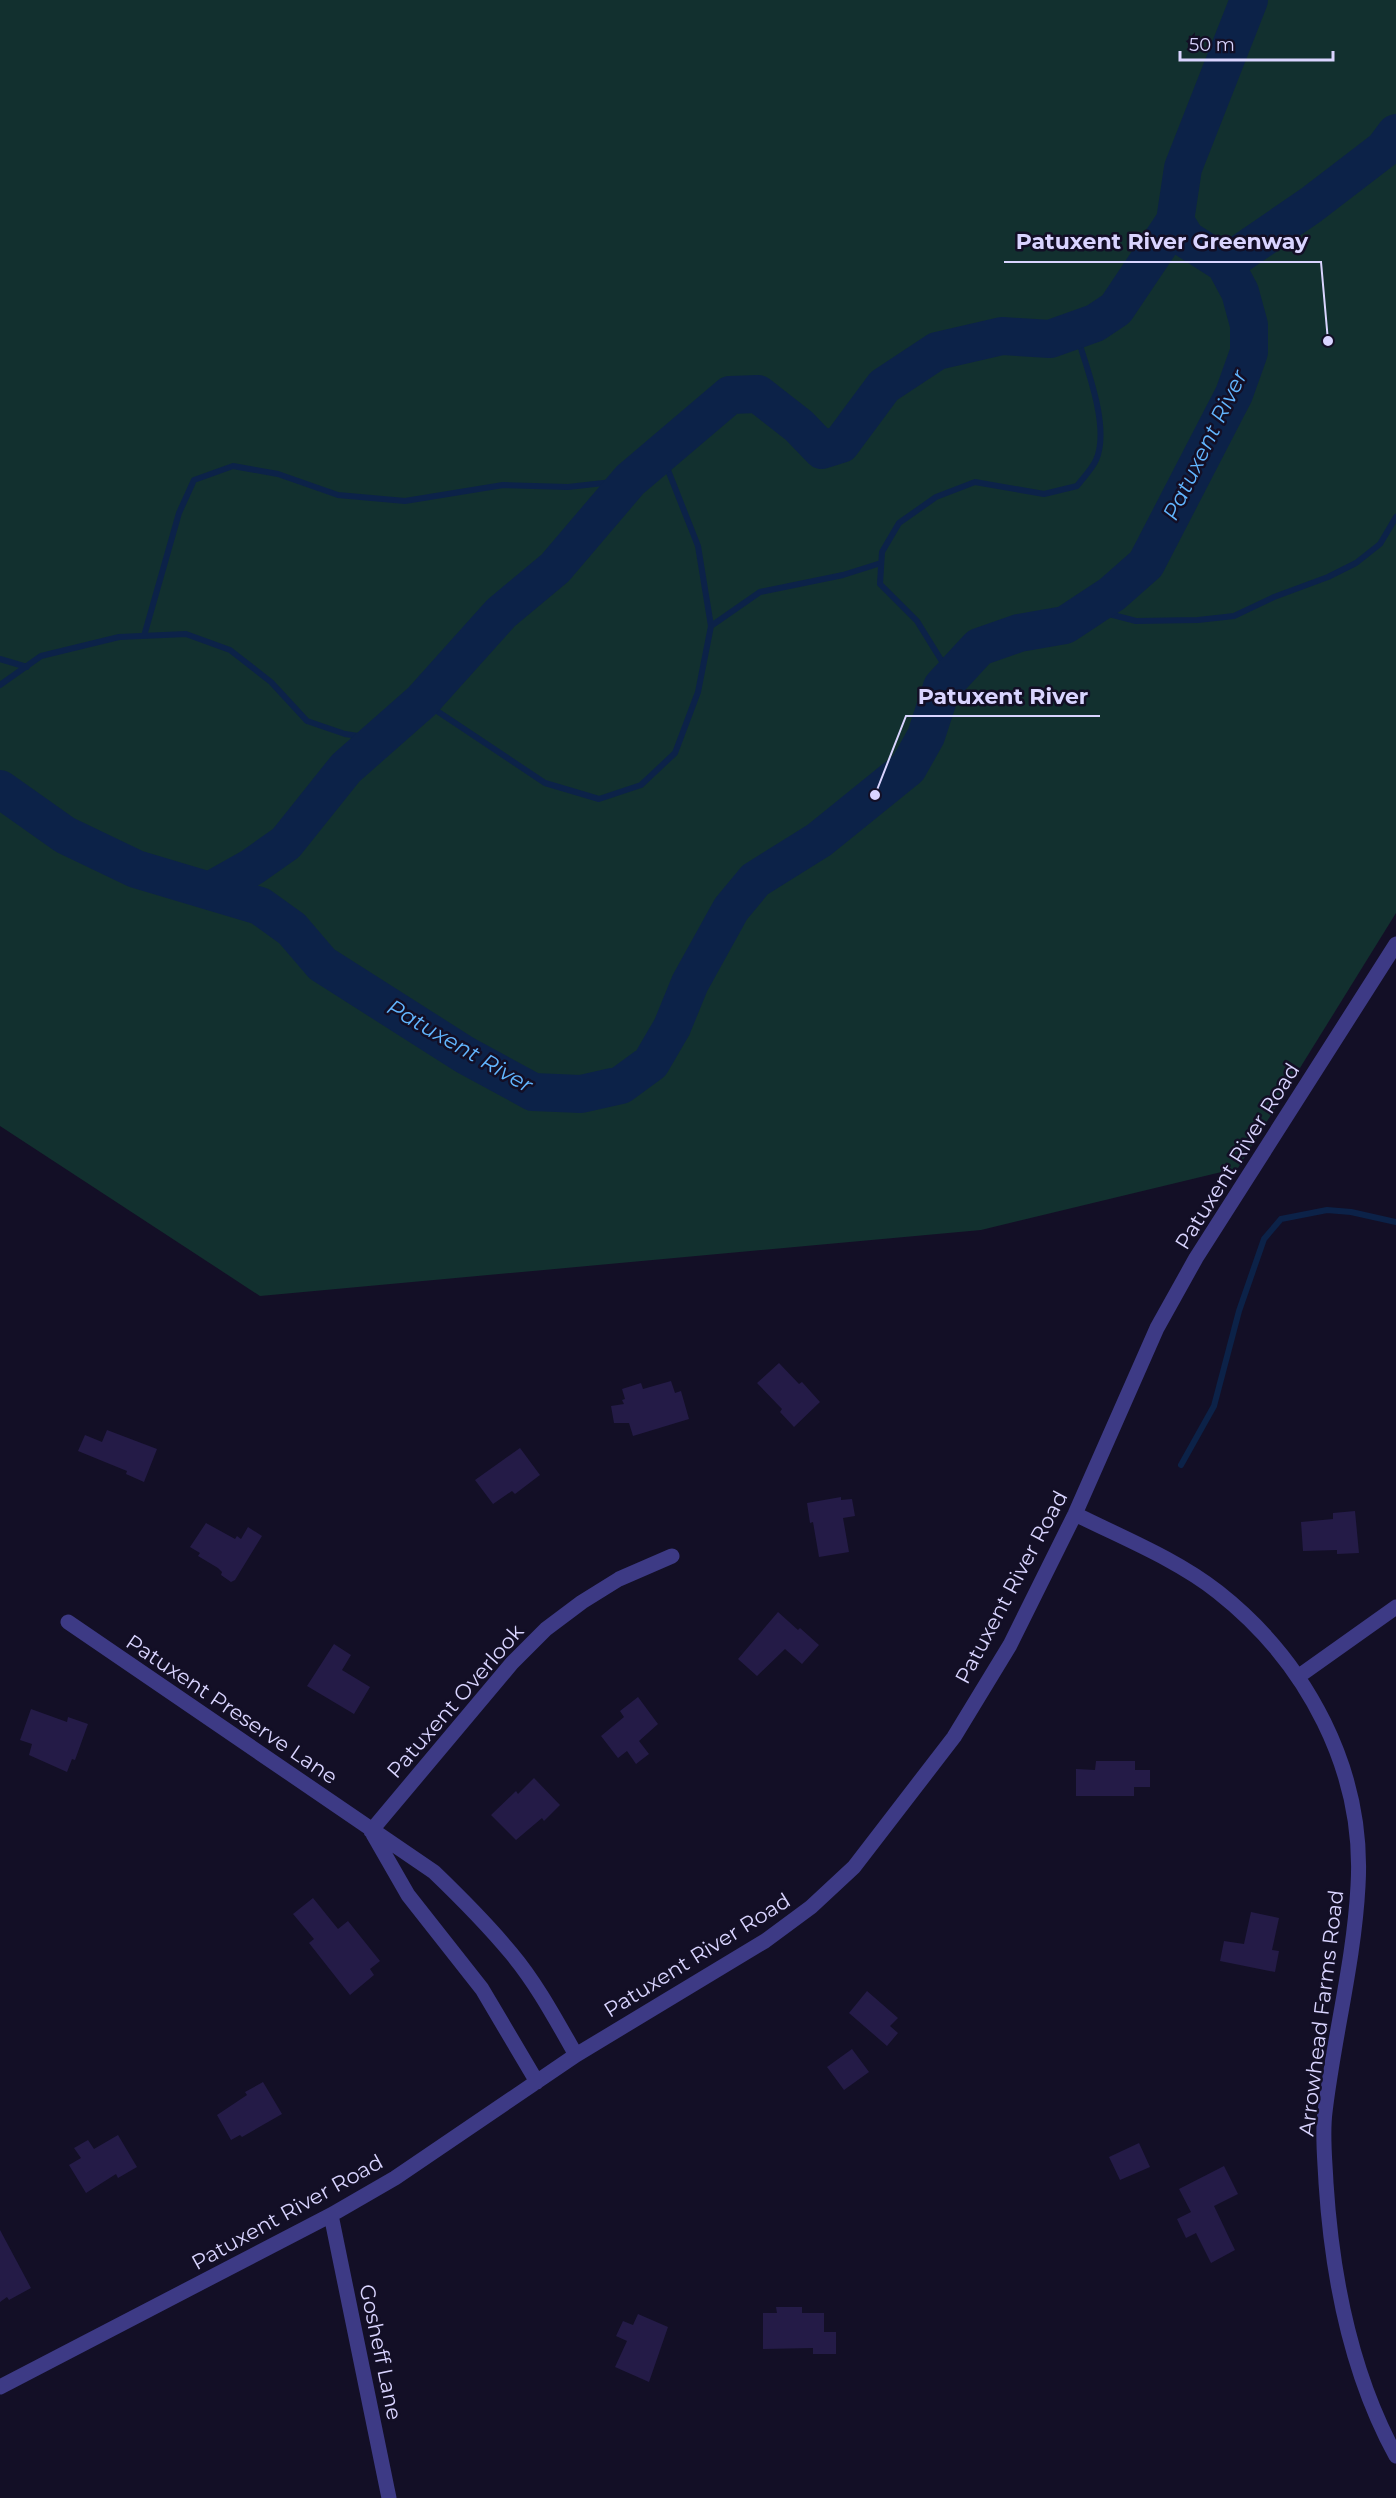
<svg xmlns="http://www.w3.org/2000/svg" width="1396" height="2498" viewBox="0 0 1396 2498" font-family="Montserrat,sans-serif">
<rect width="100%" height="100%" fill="#130f26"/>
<path fill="#12302f" d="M0,0H1396V913L1238,1168L981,1230L260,1296L0,1126Z"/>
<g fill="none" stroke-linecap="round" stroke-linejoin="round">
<path stroke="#0c2248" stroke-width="6" d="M1090,609L1136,621L1198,620L1234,616L1274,597L1328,577L1356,563L1380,544L1396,517
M711,626L760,592L843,575L881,563
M144,636L179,513L194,480L233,466L278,474L338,495L405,501L503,485L568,487L630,480
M0,659L27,667
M951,676L917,621L880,584L882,552L899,523L936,497L975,482L1044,494L1077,486C1083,478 1092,469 1096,460C1111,427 1085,363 1075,330
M0,685L41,656L119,637L186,634L230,650L271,682L307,721L345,734L379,739
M422,701L545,783L599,799L641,785L675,753L698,692L711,626L698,546L664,460
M1181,1465L1214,1406L1239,1311L1264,1239L1281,1219L1327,1210L1351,1212L1396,1222"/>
<path stroke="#0c2248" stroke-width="38" d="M1225,264L1311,205L1384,149L1396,133
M0,789L65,835L136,869L260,906L292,929L322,964L465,1055L533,1092L581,1094L621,1085L651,1063L672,1027L690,983L731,909L755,880L819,840L908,768L926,736L942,687L979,647L1019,633L1065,625L1112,594L1146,564L1234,394L1249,352V325L1240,292L1225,264L1186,239L1175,221L1183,168L1249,0
M211,890L252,867L286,843L346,768L422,701L501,613L555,568L630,480L730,395L758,394L799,426L822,450L841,444L884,386L937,351L1002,336L1050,339L1095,323L1116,309L1175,221"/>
</g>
<path fill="#241b47" d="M779,1363L799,1384L802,1382L820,1402L794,1427L780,1412L782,1409L757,1383Z
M671,1381L675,1393L681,1391L689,1419L633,1436L629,1423H614L611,1406L624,1404L622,1400L625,1399L622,1389L641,1383L643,1389Z
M107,1430L157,1449L144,1482L126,1474L127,1471L78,1451L85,1435L102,1442Z
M520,1448L540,1475L515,1494L512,1491L493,1504L475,1480Z
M841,1497V1500L852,1499L855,1516L843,1518L849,1552L819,1557L813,1522L810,1523L807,1503Z
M1355,1511L1359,1553L1337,1554V1550L1303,1551L1301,1522L1333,1519V1513Z
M206,1523L235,1539L237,1536L241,1539L248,1527L262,1536L235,1580L231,1582L221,1575L222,1572L218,1568L198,1556L200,1553L190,1547Z
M778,1612L798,1630L800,1628L819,1645L802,1664L785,1649L757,1676L738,1659Z
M334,1644L351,1655L342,1670L370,1687L354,1714L307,1686Z
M638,1697L658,1724L639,1741L649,1754L636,1764L627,1751L618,1758L601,1736L624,1717L620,1711Z
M31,1709L67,1722L68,1717L88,1724L75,1760L72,1759L67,1772L29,1755L32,1744L20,1740Z
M1096,1761H1135V1770H1150V1787H1134V1796H1076V1769L1095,1770Z
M534,1778L560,1805L544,1821L542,1818L516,1840L491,1815L516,1791L518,1794Z
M313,1898L338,1929L348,1921L380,1961L370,1969L374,1975L350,1995L309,1943L314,1939L293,1914Z
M1251,1912L1279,1918L1272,1950L1279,1951L1275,1972L1220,1961L1224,1941L1244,1944Z
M867,1991L898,2018L890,2026L898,2033L887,2046L849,2013Z
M852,2049L869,2072L844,2090L827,2067Z
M263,2082L282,2114L242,2137L240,2135L231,2140L217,2115L247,2095L245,2092Z
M118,2135L137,2167L118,2178L116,2174L86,2193L69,2165L81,2158L74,2148L88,2140L94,2149Z
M1139,2143L1150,2167L1120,2180L1109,2157Z
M1224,2166L1238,2194L1214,2206L1235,2250L1211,2263L1196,2233L1186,2238L1177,2219L1191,2212L1179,2189Z
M0,2230L31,2288L9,2300L7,2297L0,2302Z
M776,2307H802V2313H824V2332H836V2354H813V2348L763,2349V2313H777Z
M638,2314L668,2327L649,2382L615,2367L627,2341L616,2336L623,2321L633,2325Z"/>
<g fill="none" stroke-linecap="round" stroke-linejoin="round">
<path stroke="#3d3a85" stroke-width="15" d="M1075,1514C1123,1538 1176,1559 1218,1592C1307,1662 1365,1771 1358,1886C1354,1962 1334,2036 1325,2112C1322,2135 1325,2160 1326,2183C1332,2276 1351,2374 1396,2456
M68,1622L434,1872C461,1898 487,1924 511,1953C537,1984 556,2020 576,2055
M1299,1676L1396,1607
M371,1831L512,1663L546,1629L582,1602L619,1579L672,1556
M373,1834L408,1895L482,1989L537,2082
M331,2215L389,2498
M0,2387L331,2215L395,2178L576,2055L765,1941L811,1907L854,1867L954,1737L1010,1645L1075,1514L1157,1328L1196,1258L1396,944"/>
</g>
<g text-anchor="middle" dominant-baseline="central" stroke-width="5" stroke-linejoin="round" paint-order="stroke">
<g font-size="21" fill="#d9d4ff" stroke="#130f26">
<text transform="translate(1237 1156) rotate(-58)">Patuxent River Road</text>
<text transform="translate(1011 1587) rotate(-62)">Patuxent River Road</text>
<text transform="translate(455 1701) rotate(-49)">Patuxent Overlook</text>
<text transform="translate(232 1709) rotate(34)">Patuxent Preserve Lane</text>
<text transform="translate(697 1955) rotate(-32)">Patuxent River Road</text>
<text transform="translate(1321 2013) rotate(-83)">Arrowhead Farms Road</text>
<text transform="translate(287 2212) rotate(-29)">Patuxent River Road</text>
<text transform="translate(381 2352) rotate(78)">Gosheff Lane</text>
</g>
<g font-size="22" font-style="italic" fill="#62b6ff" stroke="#130f26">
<text transform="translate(1205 445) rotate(-64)">Patuxent River</text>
<text transform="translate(460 1046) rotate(30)">Patuxent River</text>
</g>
</g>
<path fill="none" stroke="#d9d4ff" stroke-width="2" d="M1328 341L1321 262H1004M875 795L906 716H1100"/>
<g fill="#d9d4ff" stroke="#130f26" stroke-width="2">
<circle cx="1328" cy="341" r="6"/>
<circle cx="875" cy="795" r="6"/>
</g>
<g font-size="22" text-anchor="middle" font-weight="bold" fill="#d9d4ff" stroke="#130f26" stroke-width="5" stroke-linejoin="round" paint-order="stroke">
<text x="1162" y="249">Patuxent River Greenway</text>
<text x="1003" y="704">Patuxent River</text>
</g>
<path d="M1180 51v9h153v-9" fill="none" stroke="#d9d4ff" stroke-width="3"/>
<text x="1189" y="51" font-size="18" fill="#d9d4ff" stroke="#130f26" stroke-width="4.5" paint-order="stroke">50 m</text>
</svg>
